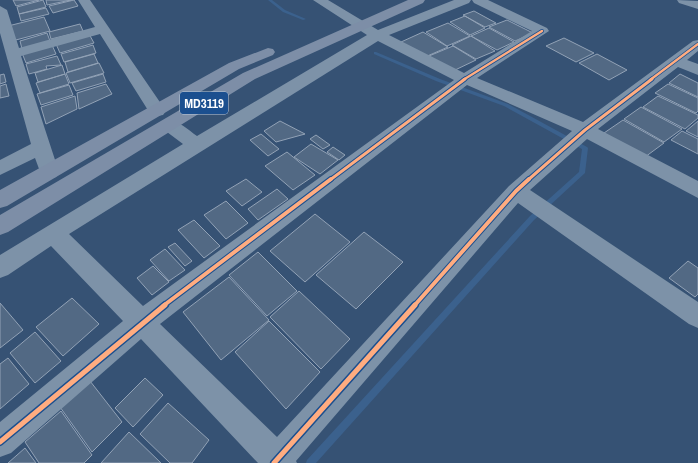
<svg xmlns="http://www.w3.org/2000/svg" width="698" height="463" viewBox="0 0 698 463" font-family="'Archivo Narrow',sans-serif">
<rect width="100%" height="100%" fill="#365274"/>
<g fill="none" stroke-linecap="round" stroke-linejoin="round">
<path fill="#3b618d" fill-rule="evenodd" d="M268,0H272L285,10L306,19L303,20L283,12Z
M374,52H376L440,79L508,104L587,147L588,148L585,173L534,220L316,463H306L307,460L530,216L579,172L582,149L504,106L436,81L374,54Z"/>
</g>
<path fill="#526984" stroke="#92a2b6" d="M13,0H39L16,6Z
M43,0L46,7L19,14L17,7Z
M46,0H71L47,5Z
M74,0L78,6L53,13L49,6Z
M46,8L49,14L21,21L19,14Z
M474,11L496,23L485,27L463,15Z
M465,16L485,28L470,35L450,22Z
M44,17L50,31L12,41L8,26Z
M507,20L533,33L515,41L489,27Z
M448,23L470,36L447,46L426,32Z
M80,24L83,31L51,39L49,32Z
M489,28L514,42L497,50L471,36Z
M423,32L448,47L425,57L401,42Z
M47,33L50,41L22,49L20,41Z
M89,34L94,43L60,53L56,44Z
M471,36L495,51L476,59L452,45Z
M564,38L594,53L576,62L546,46Z
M52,45L56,54L26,63L22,53Z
M93,45L96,53L64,62L61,54Z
M453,46L476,60L453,71L429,56Z
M94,54L98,63L68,72L65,62Z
M597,54L627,70L609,80L579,63Z
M57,56L61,65L46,66L47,69L29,74L26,64Z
M99,63L104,73L70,83L66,73Z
M62,65L65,74L38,82L35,73Z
M4,74L6,82L0,84V75Z
M65,74L69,84L40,93L36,83Z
M103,74L106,82L76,91L72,83Z
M680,74L698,83V97L669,83Z
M6,84L9,96L0,98V86Z
M106,84L112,94L79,109L77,93Z
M668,84L698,98V111L696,113L655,93Z
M69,85L73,95L41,105L37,94Z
M75,96L77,109L46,124L41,107Z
M658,96L698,115V118L685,129L643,107Z
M641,107L682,129L664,142L624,119Z
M623,120L664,143L645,157L604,133Z
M280,121L305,134L276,142L264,131Z
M698,121V137L686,131Z
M682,131L698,139V154L671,140Z
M261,134L279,149L268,156L250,140Z
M316,135L330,145L323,149L310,139Z
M311,144L338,160L320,174L294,157Z
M333,147L345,155L339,160L327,152Z
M287,152L315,175L293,190L265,166Z
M246,179L262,192L242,206L226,191Z
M277,189L288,199L258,220L248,209Z
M226,201L248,223L226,239L204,215Z
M315,214L350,242L305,282L270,251Z
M194,220L220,246L204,258L178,230Z
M364,232L403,262L356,309L316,275Z
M175,243L192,261L185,266L168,247Z
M165,249L185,270L169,281L150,260Z
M258,252L297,291L267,316L229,275Z
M688,261L698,268V294L695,297L669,278Z
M153,266L169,282L152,295L137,278Z
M229,277L269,320L221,360L183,312Z
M299,291L350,339L321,369L270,317Z
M72,298L99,324L63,356L36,327Z
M0,303L23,330L0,348Z
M269,321L320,372L286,409L235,352Z
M35,332L61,361L35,383L10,353Z
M8,358L29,384L0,409V364Z
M145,378L163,395L133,427L115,408Z
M90,381L122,422L92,452L60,407Z
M168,403L209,440L192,463H170L140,434Z
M61,411L92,455L84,463H39L25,442Z
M129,432L161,463H101Z
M25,448L36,463H8Z"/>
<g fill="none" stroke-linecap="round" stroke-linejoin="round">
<path fill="#7d92a8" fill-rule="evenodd" d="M78,0H90L166,111L163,115L157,116L151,115L100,34L21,56L59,172L56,177L49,179L42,177L35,158L0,175V160L31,144L0,33V6L7,10L19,48L95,27Z
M313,0H328L378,30L454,0H471L469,3L389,35L464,73L532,31L474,3L472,0H488L547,28L549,31L477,78L583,122L693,41L698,40V51L687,60L698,64V75L678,67L598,129L698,181V198L587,139L530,190L698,302V328L689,324L518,203L296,461L297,463H258L141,339L11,453L0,457V422L123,321L51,246L8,275L0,278V255L183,144L163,129L160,125L163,121C176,117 187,129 197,136L367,35ZM378,41L454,80L143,306L69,234ZM467,85L572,131L509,186L277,437L160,324Z
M677,0L698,1V9L679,3Z"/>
<path fill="#7d8ea7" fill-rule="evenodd" d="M408,0H425L423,3L255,79L8,232L0,235V215L243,73Z
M268,48L273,49L275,52L273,55L239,69L7,206L0,208V190L229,63Z"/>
<defs>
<path id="cycleway-far3" d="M463,80L542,31
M650,80L698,44"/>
<path id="cycleway-far2" d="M330,180L465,79
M528,180L585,130L652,79"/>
<path id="cycleway-far1" d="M163,306L331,179
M414,306L516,191L529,179"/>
<path id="cycleway" d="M0,442L165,305
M274,463L415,305"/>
</defs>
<use href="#cycleway-far3" stroke="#1b4f8f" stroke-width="4"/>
<use href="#cycleway-far2" stroke="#1b4f8f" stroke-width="5"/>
<use href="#cycleway-far1" stroke="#1b4f8f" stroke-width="6"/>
<use href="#cycleway" stroke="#1b4f8f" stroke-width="8"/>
<use href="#cycleway-far3" stroke="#ffac80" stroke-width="2.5"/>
<use href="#cycleway-far2" stroke="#ffac80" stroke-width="3"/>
<use href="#cycleway-far1" stroke="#ffac80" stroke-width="4"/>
<use href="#cycleway" stroke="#ffac80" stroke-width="5"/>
</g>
<g text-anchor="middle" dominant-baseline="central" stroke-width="3" stroke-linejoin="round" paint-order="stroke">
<rect fill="#1b4f8f" stroke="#bbcadd" stroke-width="1" x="180" y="92" width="48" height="22" rx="3"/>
<g font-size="13" font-weight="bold" fill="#fff">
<text x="204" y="103">MD3119</text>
</g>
</g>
</svg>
